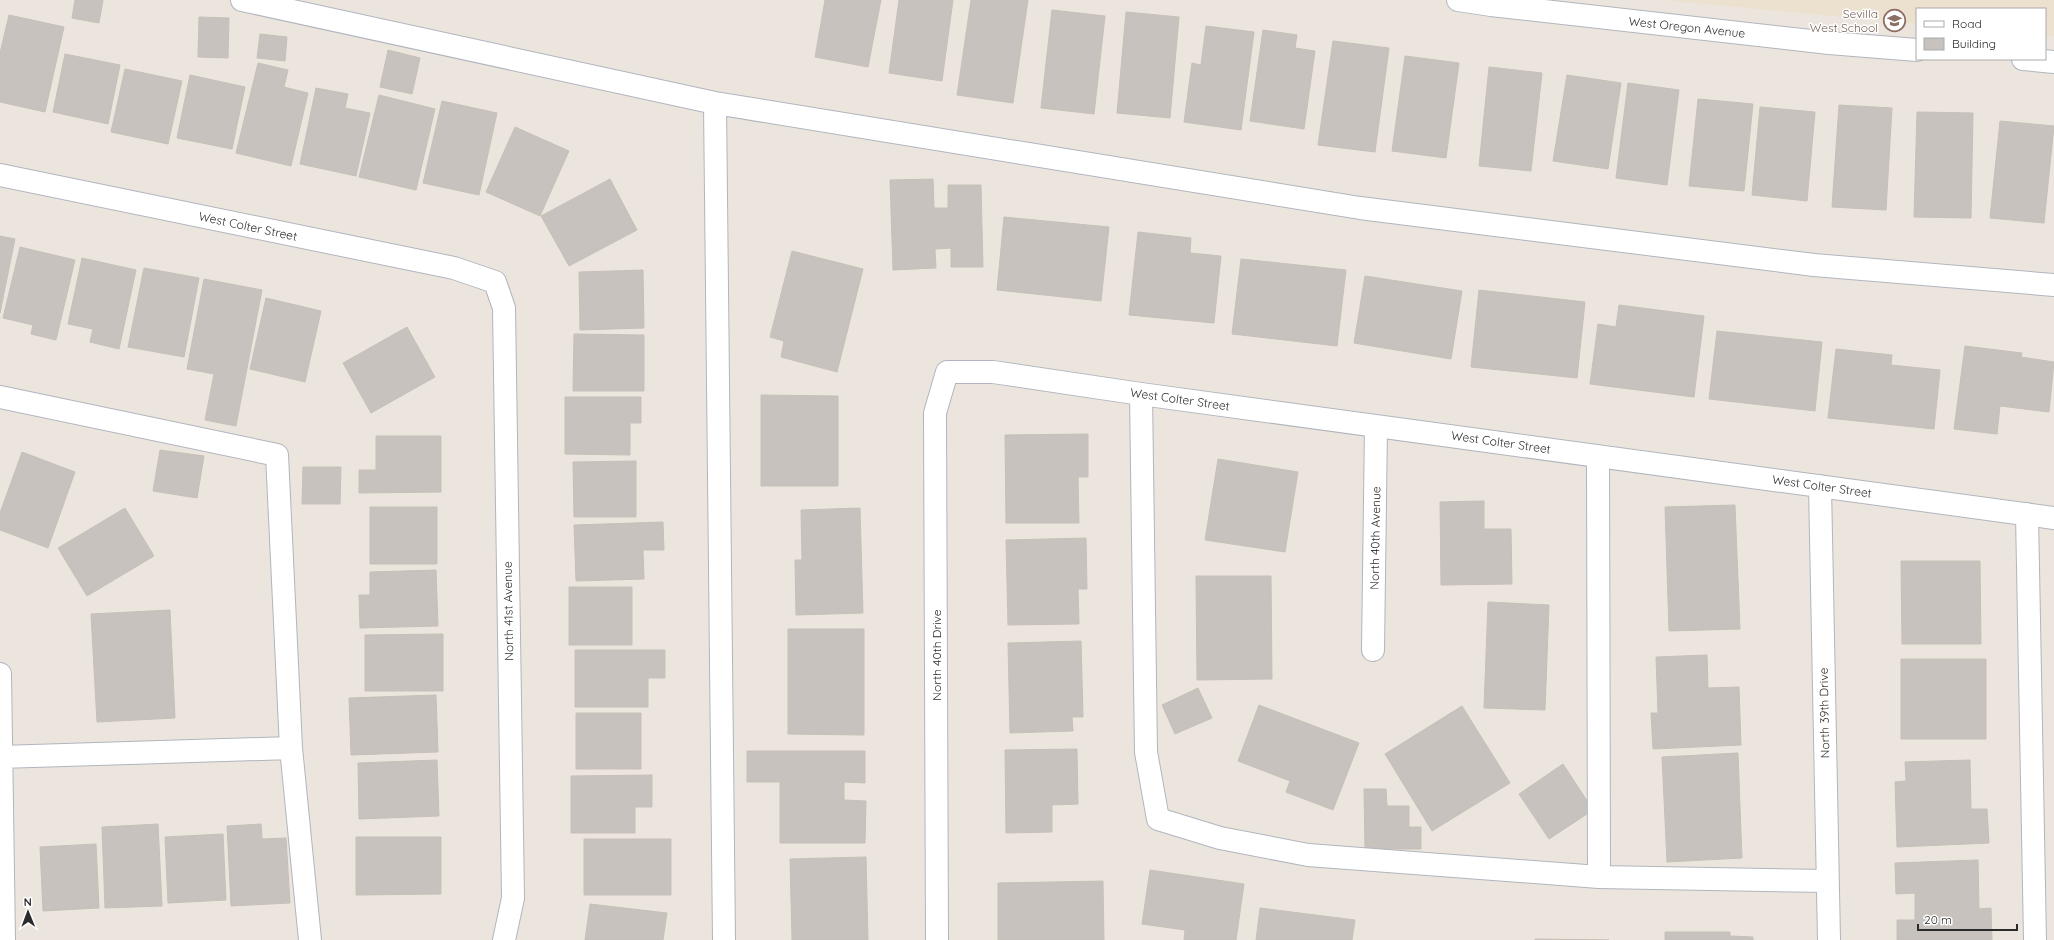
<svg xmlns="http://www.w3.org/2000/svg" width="2054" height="940" viewBox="0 0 2054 940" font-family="Quicksand,sans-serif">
<rect width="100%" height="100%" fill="#ece5de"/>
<path fill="#ece0cf" d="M1664,0H2054V36L2045,35V9H1917V24Z"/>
<path fill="#c7c2bd" stroke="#c7c0b8" d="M75,0H103L99,23L72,18Z
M825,0H881L868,67L815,57Z
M899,0H953L942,81L889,73Z
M971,0H1028L1013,103L957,95Z
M1052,10L1105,16L1094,114L1041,108Z
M1126,12L1179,17L1170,118L1117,113Z
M9,15L64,27L45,112L0,102V53Z
M199,17L229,18L228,58L198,57Z
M1206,26L1254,32L1241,130L1184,122L1192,63L1201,65Z
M1263,30L1297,35L1295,48L1315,51L1304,129L1250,121Z
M260,34L287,37L285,61L257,58Z
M1333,41L1389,48L1375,152L1318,145Z
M388,50L420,58L412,94L380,87Z
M65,54L120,65L108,124L53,112Z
M1405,56L1459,63L1446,158L1392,151Z
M258,63L288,70L284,87L308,93L291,166L236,153Z
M1489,67L1542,73L1531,171L1479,166Z
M125,69L182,81L168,144L111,132Z
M190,75L245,87L232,149L177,138Z
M1567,75L1621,83L1608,169L1553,161Z
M1628,83L1679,90L1667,185L1616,178Z
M316,88L348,94L345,108L370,113L356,176L300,164Z
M379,95L435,109L416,190L359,177Z
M1698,99L1753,104L1744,191L1689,186Z
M442,101L497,113L479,195L423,183Z
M1839,105L1892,108L1886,210L1832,207Z
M1760,107L1815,112L1807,201L1752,195Z
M1917,112L1973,113L1971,218L1914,217Z
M2000,121L2054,126L2044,223L1990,218Z
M515,127L569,151L540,216L486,192Z
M610,179L637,230L569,266L541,216Z
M933,179L934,208H948V185H981L983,267H951V248L935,249L936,268L893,270L890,180Z
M1004,217L1109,227L1101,301L997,290Z
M1138,232L1191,238L1190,253L1221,256L1214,323L1129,315Z
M0,236L15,239L0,313Z
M20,247L75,260L56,340L31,334L33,325L3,318Z
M792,251L863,269L837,372L781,357L784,341L770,337Z
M82,258L136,270L119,349L90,342L93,329L68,324Z
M1241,259L1346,270L1337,346L1232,334Z
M144,268L199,278L184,357L128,347Z
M643,270L644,328L580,330L579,272Z
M1365,276L1462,291L1451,359L1354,343Z
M204,279L262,290L236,426L205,420L214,374L187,369Z
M1479,290L1585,302L1577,378L1471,367Z
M266,298L321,311L305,382L250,369Z
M1619,305L1704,316L1694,397L1590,384L1598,324L1616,327Z
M407,327L435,377L371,413L343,363Z
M1717,331L1822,342L1815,411L1709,399Z
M574,334L644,335V391H573Z
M1965,346L2022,353L2021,357L2054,362L2049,412L2000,406L1997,434L1954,429Z
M1836,349L1892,355L1891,365L1940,370L1934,429L1828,418Z
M761,395L838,396V486H761Z
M565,397H641V423H630V455L565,454Z
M1088,434V477H1078L1079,523H1006L1005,435Z
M376,436H441V492L359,493V470H376Z
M160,450L204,456L197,498L153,491Z
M22,452L75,472L48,548L0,530V513Z
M1218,459L1298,472L1285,552L1205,540Z
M636,461V517H574L573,462Z
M303,467H341L340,504H302Z
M1484,501V529H1511L1512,584L1441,585L1440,502Z
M1735,505L1740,629L1669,631L1665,507Z
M370,507H437V564H370Z
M125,508L154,556L87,596L58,548Z
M860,508L863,613L796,615L795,560H802L801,510Z
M663,522L664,550H643L644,579L576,581L574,525Z
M1086,538L1087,589H1078L1079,624L1008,625L1006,540Z
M1901,561H1980L1981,644H1902Z
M436,570L438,626L360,628L359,595H370V572Z
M1196,576H1271L1272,679L1197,680Z
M569,587H632V645H569Z
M1488,602L1549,605L1545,710L1484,708Z
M170,610L175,718L97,722L91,614Z
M788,629H864V735L788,734Z
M443,634V691H365V635Z
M1081,641L1083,717H1072L1073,731L1010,733L1008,643Z
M575,650H665V678H648V707H575Z
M1707,655L1708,688L1739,687L1741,745L1653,749L1651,713H1658L1656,657Z
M1901,659H1986V739H1901Z
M1198,688L1212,718L1175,734L1162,705Z
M436,695L438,752L351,755L349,698Z
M1259,705L1359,743L1333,810L1286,792L1290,781L1238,761Z
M1462,706L1510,783L1432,831L1385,754Z
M576,713H641V769H576Z
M1077,749L1078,804L1052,805V832L1006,833L1005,750Z
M747,751H865V783L844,782V800L866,801L865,843H780V782H747Z
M1738,753L1742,858L1667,862L1662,757Z
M437,760L439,816L359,819L358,763Z
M1970,760L1971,809H1987L1989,843L1897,847L1895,782L1906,781L1905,762Z
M1563,764L1593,810L1549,839L1519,794Z
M652,775V807H635V833H571V776Z
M1364,789H1386L1387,806H1409V827H1421V849H1365Z
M158,824L162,906L105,908L102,827Z
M261,824L262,839L286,838L290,903L231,906L227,826Z
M223,834L226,900L168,903L165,837Z
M356,837H441V894L356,895Z
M584,839H671V895H584Z
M96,844L99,908L43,911L40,847Z
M866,857L868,940H792L790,859Z
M1978,860L1979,909L1991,908L1992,940H1897V920H1915V893L1896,894L1895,863Z
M1150,870L1244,884L1236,940H1184L1185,930L1142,924Z
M1103,881L1104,940H998V883Z
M590,904L667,913L663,940H585Z
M1260,908L1355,920L1352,940H1256Z
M1665,932H1730V936L1753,937V940H1665Z
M1535,939L1609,940H1535Z"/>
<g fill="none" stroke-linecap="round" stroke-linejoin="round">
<defs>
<path id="minor" d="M242,0L715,103L1360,208L1814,265L2054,285
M1458,0L1491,5L1829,43L1917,50
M2023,59L2054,62
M715,103L724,940
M0,175L454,268L495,282L504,308L513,898L504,940
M1141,394L1146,752L1158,819L1220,838L1308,855L1599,877L1827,881
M0,397L277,455L291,748L310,940
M1598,456L1599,877
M1820,486L1829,940
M2027,514L2035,940
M1373,650L1376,426
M0,674L4,940
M0,757L291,748
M937,940L935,413L947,372H993L1141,394L2054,518"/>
</defs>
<use href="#minor" stroke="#b1b5be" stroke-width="24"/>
<use href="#minor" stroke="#fff" stroke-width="22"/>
</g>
<defs>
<symbol id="school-ring" viewBox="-11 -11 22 22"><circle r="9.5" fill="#fff" stroke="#8d6e63" stroke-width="1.5"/><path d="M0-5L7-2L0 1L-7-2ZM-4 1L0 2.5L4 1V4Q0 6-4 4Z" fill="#8d6e63"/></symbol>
</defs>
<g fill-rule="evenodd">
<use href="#school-ring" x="1882" y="8" width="25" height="25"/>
</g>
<g text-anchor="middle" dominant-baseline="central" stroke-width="3" stroke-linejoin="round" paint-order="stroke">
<g font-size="12" fill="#785e54" stroke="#fff" text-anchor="end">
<text x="1878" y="13">Sevilla<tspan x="1878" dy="14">West School</tspan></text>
</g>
<g font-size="12" fill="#2b2b2b" stroke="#fff">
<text transform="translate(1687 27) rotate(6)">West Oregon Avenue</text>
<text transform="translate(248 226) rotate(12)">West Colter Street</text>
<text transform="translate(1180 399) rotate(8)">West Colter Street</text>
<text transform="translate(1501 442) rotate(8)">West Colter Street</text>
<text transform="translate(1822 486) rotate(8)">West Colter Street</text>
<text transform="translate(1375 538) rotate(-89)">North 40th Avenue</text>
<text transform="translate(508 611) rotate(-91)">North 41st Avenue</text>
<text transform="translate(936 655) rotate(-90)">North 40th Drive</text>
<text transform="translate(1824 713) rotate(-91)">North 39th Drive</text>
</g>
</g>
<rect x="1916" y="8" width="130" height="52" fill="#ffffff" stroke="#aaaaaa"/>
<rect x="1924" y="21" width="20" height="6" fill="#ffffff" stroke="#aaaaaa"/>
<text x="1952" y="28" font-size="12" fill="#2b2b2b">Road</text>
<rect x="1924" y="38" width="20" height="12" fill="#c7c2bd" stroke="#aaaaaa"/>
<text x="1952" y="48" font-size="12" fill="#2b2b2b">Building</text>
<g transform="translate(28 912) rotate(359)" stroke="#ffffff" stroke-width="3" paint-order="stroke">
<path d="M0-3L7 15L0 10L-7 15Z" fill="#2b2b2b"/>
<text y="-6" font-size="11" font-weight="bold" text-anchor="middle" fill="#2b2b2b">N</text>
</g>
<path d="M1918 924v6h99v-6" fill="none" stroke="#2b2b2b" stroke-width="2"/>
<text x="1924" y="924" font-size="12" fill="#2b2b2b" stroke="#ffffff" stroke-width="3" paint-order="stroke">20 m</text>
</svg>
